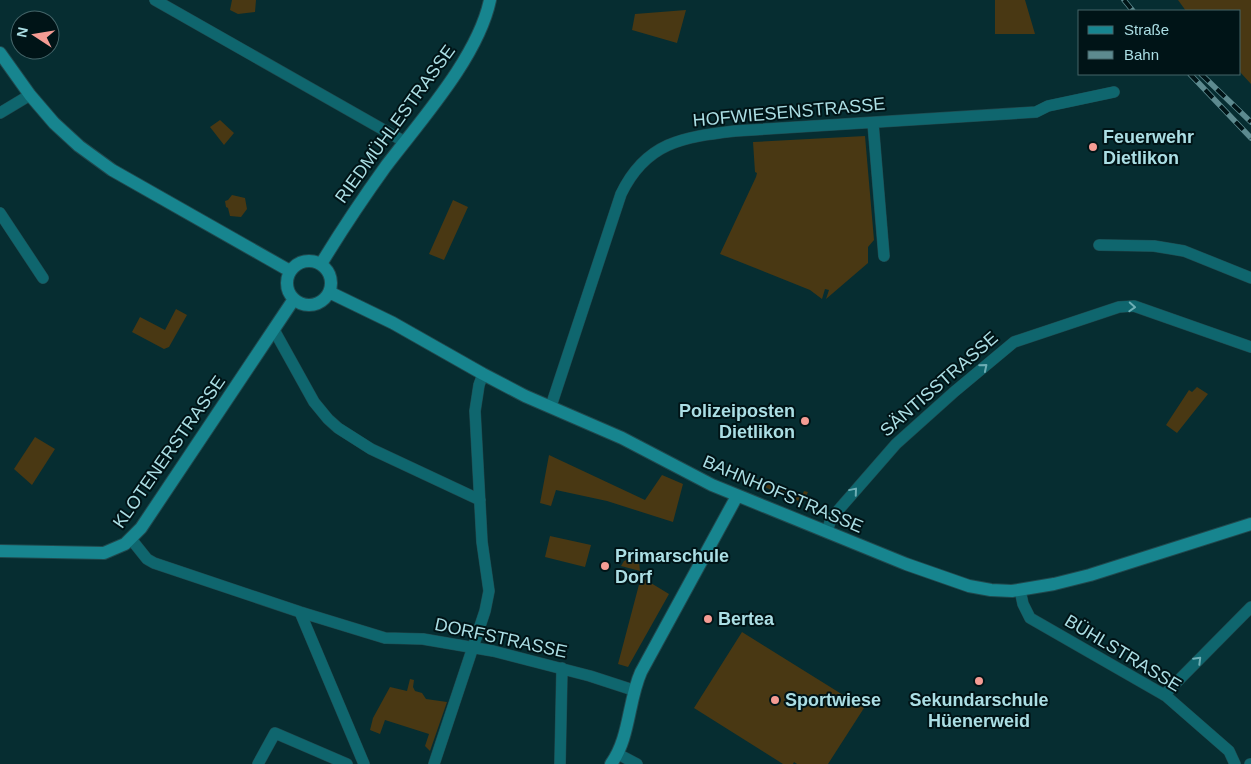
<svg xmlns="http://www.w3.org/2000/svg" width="1251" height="764" viewBox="0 0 1251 764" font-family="Helvetica,sans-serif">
<rect width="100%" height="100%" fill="#062d31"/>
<path fill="#493813" d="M232,0H256L255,12L238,14L230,10Z
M995,0H1025L1035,34H995Z
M1178,0H1251V84L1240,72V11H1186Z
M686,10L677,43L632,30L635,14Z
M220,120L234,133L224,145L210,127Z
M865,136L874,240L868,247V263L826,299L829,290L825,289L822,299L810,290L720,254L756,177L757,173L755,172L753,142Z
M232,195L245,198L247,209L241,217L230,216L228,208L226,207L225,201L228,200Z
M453,200L468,207L444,260L429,254Z
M176,309L187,315L169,347L164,349L132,332L140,317L165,330Z
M1197,387L1208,394L1177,433L1166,425L1189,390L1192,392Z
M35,437L55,449L32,485L14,469Z
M549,455L645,500L662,475L683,484L673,522L607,501L556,490L551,506L540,503Z
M752,477L801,498L804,491L808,492L803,503L750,481Z
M550,536L591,545L585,567L545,557Z
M629,559H635L639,562L640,571L621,566L624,561Z
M641,577L669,594L628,667L618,664Z
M742,632L864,708L828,764H797L794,762L793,764H783L694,708Z
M410,679L414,680L413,687L415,691L422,693L426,699L447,702L430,751L425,746L429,734L385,720L380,734L370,730L373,718L390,687L407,691Z"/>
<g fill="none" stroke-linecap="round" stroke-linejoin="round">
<defs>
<path id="street" d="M155,0L405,142
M0,113L30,95
M873,123L884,256
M0,213L43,278
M1099,245L1154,246L1184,251L1251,278
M274,330L314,402L328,419L338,428L371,449L480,500
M551,406L621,194C646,142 683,137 735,131L1036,112L1048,106L1114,92
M827,531L831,519L841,507L896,444L954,392L1014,342L1119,307L1134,306L1251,347
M131,539L147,559L154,563L300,612L385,638L423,639L493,651L590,676L633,690
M1020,590L1023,604L1030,618L1166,696L1229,751L1235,764
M300,612L364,764
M1164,695L1251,607
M618,754L637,764
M258,764L275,733L347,764
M434,764L485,611L489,591L482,542L475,411L479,385L483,374
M560,764L562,668
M1250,764H1251"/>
<path id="secondary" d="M0,53L30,95L54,123L79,146L112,170L290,271
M287 283a22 22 0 1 1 44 0a22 22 0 1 1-44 0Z
M321,264C341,231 363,198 386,166C421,120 478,57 490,0
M329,292L393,323L483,374L525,396L622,438L712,485L906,564L969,586L991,590L1012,591L1054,584L1090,575L1251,524
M0,551L104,553L125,544L141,528L294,299
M611,764C630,738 628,701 641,672L737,496"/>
</defs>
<use href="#street" stroke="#20494e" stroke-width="12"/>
<use href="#secondary" stroke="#20494e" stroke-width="14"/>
<use href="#street" stroke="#0f666e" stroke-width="11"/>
<use href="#secondary" stroke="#17858f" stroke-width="12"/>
<defs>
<path id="rail" d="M1124,0L1133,11
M1190,74L1251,138
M1201,74L1251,122"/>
</defs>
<use href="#rail" stroke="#5d8a8f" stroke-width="5.5"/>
<use href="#rail" stroke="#001417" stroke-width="4" stroke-dasharray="11" stroke-linecap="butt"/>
</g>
<defs><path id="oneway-chevron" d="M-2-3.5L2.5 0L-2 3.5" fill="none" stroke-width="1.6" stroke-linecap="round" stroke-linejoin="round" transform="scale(1.25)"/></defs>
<g stroke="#6daeb5">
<use href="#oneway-chevron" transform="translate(1132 307) rotate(3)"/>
<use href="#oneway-chevron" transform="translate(984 367) rotate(-40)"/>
<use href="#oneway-chevron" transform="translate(854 491) rotate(-50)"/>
<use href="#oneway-chevron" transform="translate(1198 660) rotate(-45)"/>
</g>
<g fill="#f59c94" stroke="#001417" stroke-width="2">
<circle cx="1093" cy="147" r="5"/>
<circle cx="805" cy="421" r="5"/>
<circle cx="605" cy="566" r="5"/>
<circle cx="708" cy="619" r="5"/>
<circle cx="979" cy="681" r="5"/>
<circle cx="775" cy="700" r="5"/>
</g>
<g text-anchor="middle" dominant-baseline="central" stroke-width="4" stroke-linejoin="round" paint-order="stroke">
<g font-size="18" fill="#abdee4" stroke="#001417">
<text transform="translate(789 112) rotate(-5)">HOFWIESENSTRASSE</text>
<text transform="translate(395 124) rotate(-54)">RIEDMÜHLESTRASSE</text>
<text transform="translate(939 384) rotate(-41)">SÄNTISSTRASSE</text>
<text transform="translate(169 452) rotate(-55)">KLOTENERSTRASSE</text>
<text transform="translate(783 494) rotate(23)">BAHNHOFSTRASSE</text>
<text transform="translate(501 638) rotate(12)">DORFSTRASSE</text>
<text transform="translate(1123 653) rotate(31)">BÜHLSTRASSE</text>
</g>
<g font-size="18" font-weight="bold" fill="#abdee4" stroke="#001417" text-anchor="start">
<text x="1103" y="137">Feuerwehr<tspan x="1103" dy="21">Dietlikon</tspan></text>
<text x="795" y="411" text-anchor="end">Polizeiposten<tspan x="795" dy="21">Dietlikon</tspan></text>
<text x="615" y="556">Primarschule<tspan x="615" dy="21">Dorf</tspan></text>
<text x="718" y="619">Bertea</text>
<text x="785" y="700">Sportwiese</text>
<text x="979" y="700" text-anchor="middle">Sekundarschule<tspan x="979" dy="21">Hüenerweid</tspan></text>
</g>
</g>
<rect x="1078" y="10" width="162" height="65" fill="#001417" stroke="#446569"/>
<rect x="1088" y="26" width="25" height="8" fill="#17858f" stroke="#446569"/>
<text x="1124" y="35" font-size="15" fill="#abdee4">Straße</text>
<rect x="1088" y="51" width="25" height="8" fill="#5d8a8f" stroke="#446569"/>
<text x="1124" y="60" font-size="15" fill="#abdee4">Bahn</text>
<g transform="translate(35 35) rotate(282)"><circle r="24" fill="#001417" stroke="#446569"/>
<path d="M0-4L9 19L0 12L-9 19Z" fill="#f59c94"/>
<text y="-8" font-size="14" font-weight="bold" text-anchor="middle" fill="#abdee4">N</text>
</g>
</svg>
